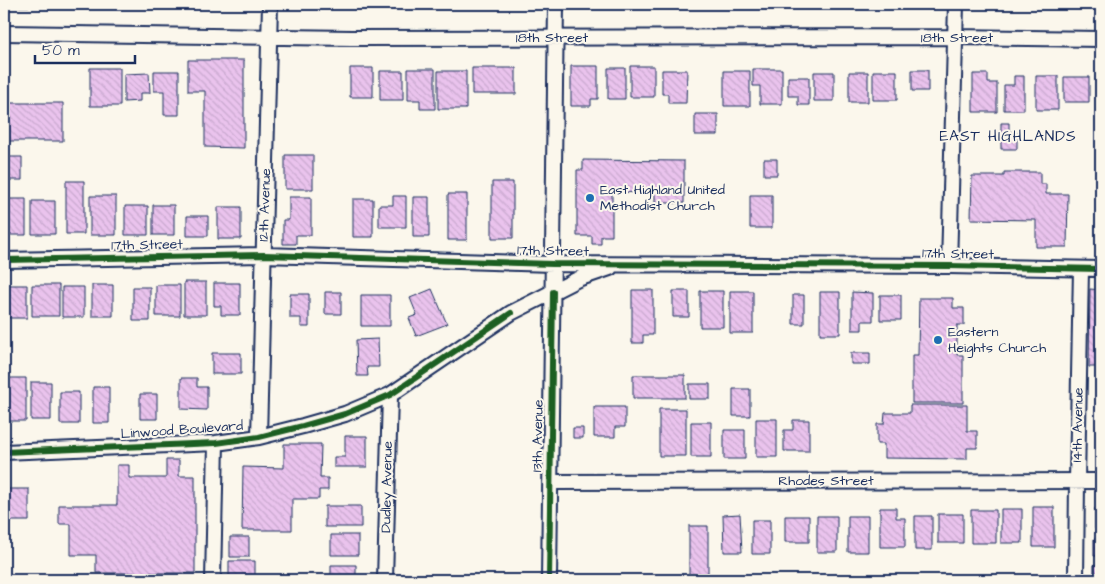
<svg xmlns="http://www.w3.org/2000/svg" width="1105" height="584" viewBox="0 0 1105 584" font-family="'Architects Daughter',sans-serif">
<defs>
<pattern id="building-back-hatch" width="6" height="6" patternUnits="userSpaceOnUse" patternTransform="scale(1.25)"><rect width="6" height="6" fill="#eac3ed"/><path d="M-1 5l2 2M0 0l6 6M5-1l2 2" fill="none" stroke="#c8a8ce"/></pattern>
</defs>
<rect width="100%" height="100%" fill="#fbf7ec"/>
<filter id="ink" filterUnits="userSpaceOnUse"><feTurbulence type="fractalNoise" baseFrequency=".02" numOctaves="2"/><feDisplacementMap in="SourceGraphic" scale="10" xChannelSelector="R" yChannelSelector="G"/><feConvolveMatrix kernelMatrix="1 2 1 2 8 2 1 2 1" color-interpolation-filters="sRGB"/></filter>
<g filter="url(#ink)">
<path fill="url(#building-back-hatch)" stroke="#1b2f5e" d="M5,4H37V6H5Z
M569,4H592V5H569Z
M601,4H626V5H601Z
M693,4H715V5H693Z
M722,4H743V6H722Z
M752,4H771V6H752Z
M779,4H802V6H779Z
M844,4H864V7H844Z
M1034,4H1054V6H1034Z
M1062,4H1090V6H1062Z
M188,60H244V148L205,147V91H188Z
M571,66H598V99H591V106H571Z
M630,66H654V97H630Z
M90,68H120V106H90Z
M350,68H373V97H350Z
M472,68H516V94H472Z
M608,68H625V99H608Z
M408,69H435V109H420V100H408Z
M753,69H782V104H760V86H753Z
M662,70H687L686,103H668V94H662Z
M912,70H928V91H912Z
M154,71H179V115H164V91H154Z
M380,71H403V100H380Z
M438,71H466V109H438Z
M724,71H750V106H724Z
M873,71H897V100H873Z
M814,72H834V101H814Z
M849,72H868V102H849Z
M149,73L150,93H140V101L124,102V74Z
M973,74H988V83H997V112H973Z
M1014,76H1024V110H1004V85H1014Z
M1036,76H1058V110H1036Z
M788,77H809V105H798V96H788Z
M1064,77H1089V102H1064Z
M1097,77H1101V109H1097Z
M8,103H63V141H8Z
M695,114H718V135H695Z
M1001,123H1009V132H1017V149H1001Z
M285,155H313V189H285Z
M4,157H22V180H4Z
M764,159H777V175H764Z
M583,160L684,161V203H655V193L612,192V236H601V244H592V236H577V170H583Z
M1004,172H1040V184H1046V194H1068L1067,247H1036V220L971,219L972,176H1004Z
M66,181H84V234H66Z
M492,182H513V238H492Z
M448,194H467V240H448Z
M750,195H772V228H750Z
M90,196H116V235H90Z
M393,196H406V227H379V205H393Z
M289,197H311V235H296V244H283V220H289Z
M413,197H429V237H413Z
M8,199H26V235H4V209H8Z
M353,199H373V237H353Z
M32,201H55V234H32Z
M153,205H174V235H153Z
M125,206H148V235H125Z
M218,207H241V239H218Z
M187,216H208V236H187Z
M184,282H206V315H184Z
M214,283H240V315H221V306H214Z
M4,285H27V318H4Z
M32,285H59V316H32Z
M92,285H113V316H92Z
M156,285H180V316H156Z
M62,287H84V317H62Z
M133,287H150V321H133Z
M432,289L447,324L416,336L409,318L417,315L410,298Z
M1090,289L1101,290V367H1089Z
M632,290H653V335H643V343H632Z
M673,291H689V317H673Z
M700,291H723V327H700Z
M730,291H753V333H730Z
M325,292H341V314H325Z
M820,292H840V334H820Z
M852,292L873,293V321H862V330H852Z
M290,294H309V327H301V318H290Z
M361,295H390V326H361Z
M793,295H804V324H793Z
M880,295H901V320H880Z
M919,298H953V308H964V325H957V355H963V403H912V355H918Z
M378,339L379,367H367L368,376H357L356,340Z
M212,353H241V374H212Z
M851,353H870V364H851Z
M633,375H685V398H633Z
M4,378H26V421H4Z
M181,378H197V387H207V410L181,409Z
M31,382H51V420H31Z
M689,384H710V399H689Z
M93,387H109V423H93Z
M733,389H750V416H733Z
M60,392H79V424H60Z
M140,394H157V419H140Z
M910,405H967V431H977V448H967V459L884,458V444H877V424H884L885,413H910Z
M594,407H625V427H615V437H594Z
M659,409H686V456H659Z
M756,419H777V457H756Z
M793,420H809V451H784V430H793Z
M691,422H711V457H691Z
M1097,425H1101V461H1097Z
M573,428H583V438H573Z
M724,430H745V459H724Z
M345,436H367V467H334V457H345Z
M284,444H321L320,478H328V490H319V499H292V530H242L243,467L284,468Z
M166,460H179V476H195V573H96V555H71V524H59V505H117V465H129V478H166Z
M4,489H29V521H4Z
M325,506H361V527H325Z
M1033,507H1054V547H1033Z
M880,508H896V518H905V547H880Z
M1095,508H1101V529H1095Z
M1001,509H1022V543H1001Z
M971,510H996V543H971Z
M740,514L742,552H724L723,515Z
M938,514H963V543H938Z
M785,516H809V542H785Z
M817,516H837V552H817Z
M848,516H868V552H848Z
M915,516H932V550H915Z
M752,520H770V554H752Z
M689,526H708V575H689Z
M331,535H358V555H331Z
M230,537H249V557H230Z
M1094,539H1101V556H1094Z
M229,561H255V580H229Z
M331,565H356V580H331Z
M1094,565H1101V580H1094Z"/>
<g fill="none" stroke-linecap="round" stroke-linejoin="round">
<defs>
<path id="minor" d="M4,33L352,38L955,37L1101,39
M4,260L264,255L553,264L949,266L1101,269
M949,266L956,4
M259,437L270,4
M4,452L216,443L259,437L303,426L345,414L390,395L511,313L578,279L610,268
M550,482L1101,481
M213,580L216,443
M385,580L390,395
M549,580L556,4
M1076,580L1077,481L1081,269"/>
</defs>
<use href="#minor" stroke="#1b2f5e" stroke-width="18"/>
<use href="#minor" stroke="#fbf7ec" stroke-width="14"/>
<defs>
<path id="cycleway" d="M4,260L264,255L553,264L949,266L1101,269
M4,452L216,443L259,437L303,426L345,414L390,395L511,313
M549,580L553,292"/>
</defs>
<use href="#cycleway" stroke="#fbf7ec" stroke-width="9"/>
<use href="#cycleway" stroke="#1b5e20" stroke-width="6"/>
</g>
</g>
<g fill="#1f6fb2" stroke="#fbf7ec" stroke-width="2">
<circle cx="590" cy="198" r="5"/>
<circle cx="938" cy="340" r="5"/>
</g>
<g text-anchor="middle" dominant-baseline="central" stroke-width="4" stroke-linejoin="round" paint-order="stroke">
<g font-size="14" fill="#1b2f5e" stroke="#fbf7ec">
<text x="552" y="38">18th Street</text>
<text x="957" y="38">18th Street</text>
<text transform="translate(265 205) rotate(-88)">12th Avenue</text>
<text transform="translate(147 245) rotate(-1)">17th Street</text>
<text transform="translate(553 251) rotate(1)">17th Street</text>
<text transform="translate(958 254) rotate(1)">17th Street</text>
<text transform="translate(1078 425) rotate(-89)">14th Avenue</text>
<text transform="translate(182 430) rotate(-4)">Linwood Boulevard</text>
<text transform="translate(538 436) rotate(-89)">13th Avenue</text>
<text x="826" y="481">Rhodes Street</text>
<text transform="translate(387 487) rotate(-89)">Dudley Avenue</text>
</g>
<g font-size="14" fill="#1b2f5e" stroke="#fbf7ec" text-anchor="start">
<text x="600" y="190">East Highland United<tspan x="600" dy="16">Methodist Church</tspan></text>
<text x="948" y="332">Eastern<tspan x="948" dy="16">Heights Church</tspan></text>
</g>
<g font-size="15" letter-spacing="1" fill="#1b2f5e" stroke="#fbf7ec">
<text x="1008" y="136">EAST HIGHLANDS</text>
</g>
</g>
<rect width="1105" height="584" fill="none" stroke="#fbf7ec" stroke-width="20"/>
<rect x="10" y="10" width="1085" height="564" fill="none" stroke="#1b2f5e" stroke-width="2" filter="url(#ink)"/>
<path d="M35 55v8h100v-8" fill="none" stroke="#1b2f5e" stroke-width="2.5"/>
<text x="42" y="55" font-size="15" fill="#1b2f5e" stroke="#fbf7ec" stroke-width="4" paint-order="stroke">50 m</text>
</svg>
